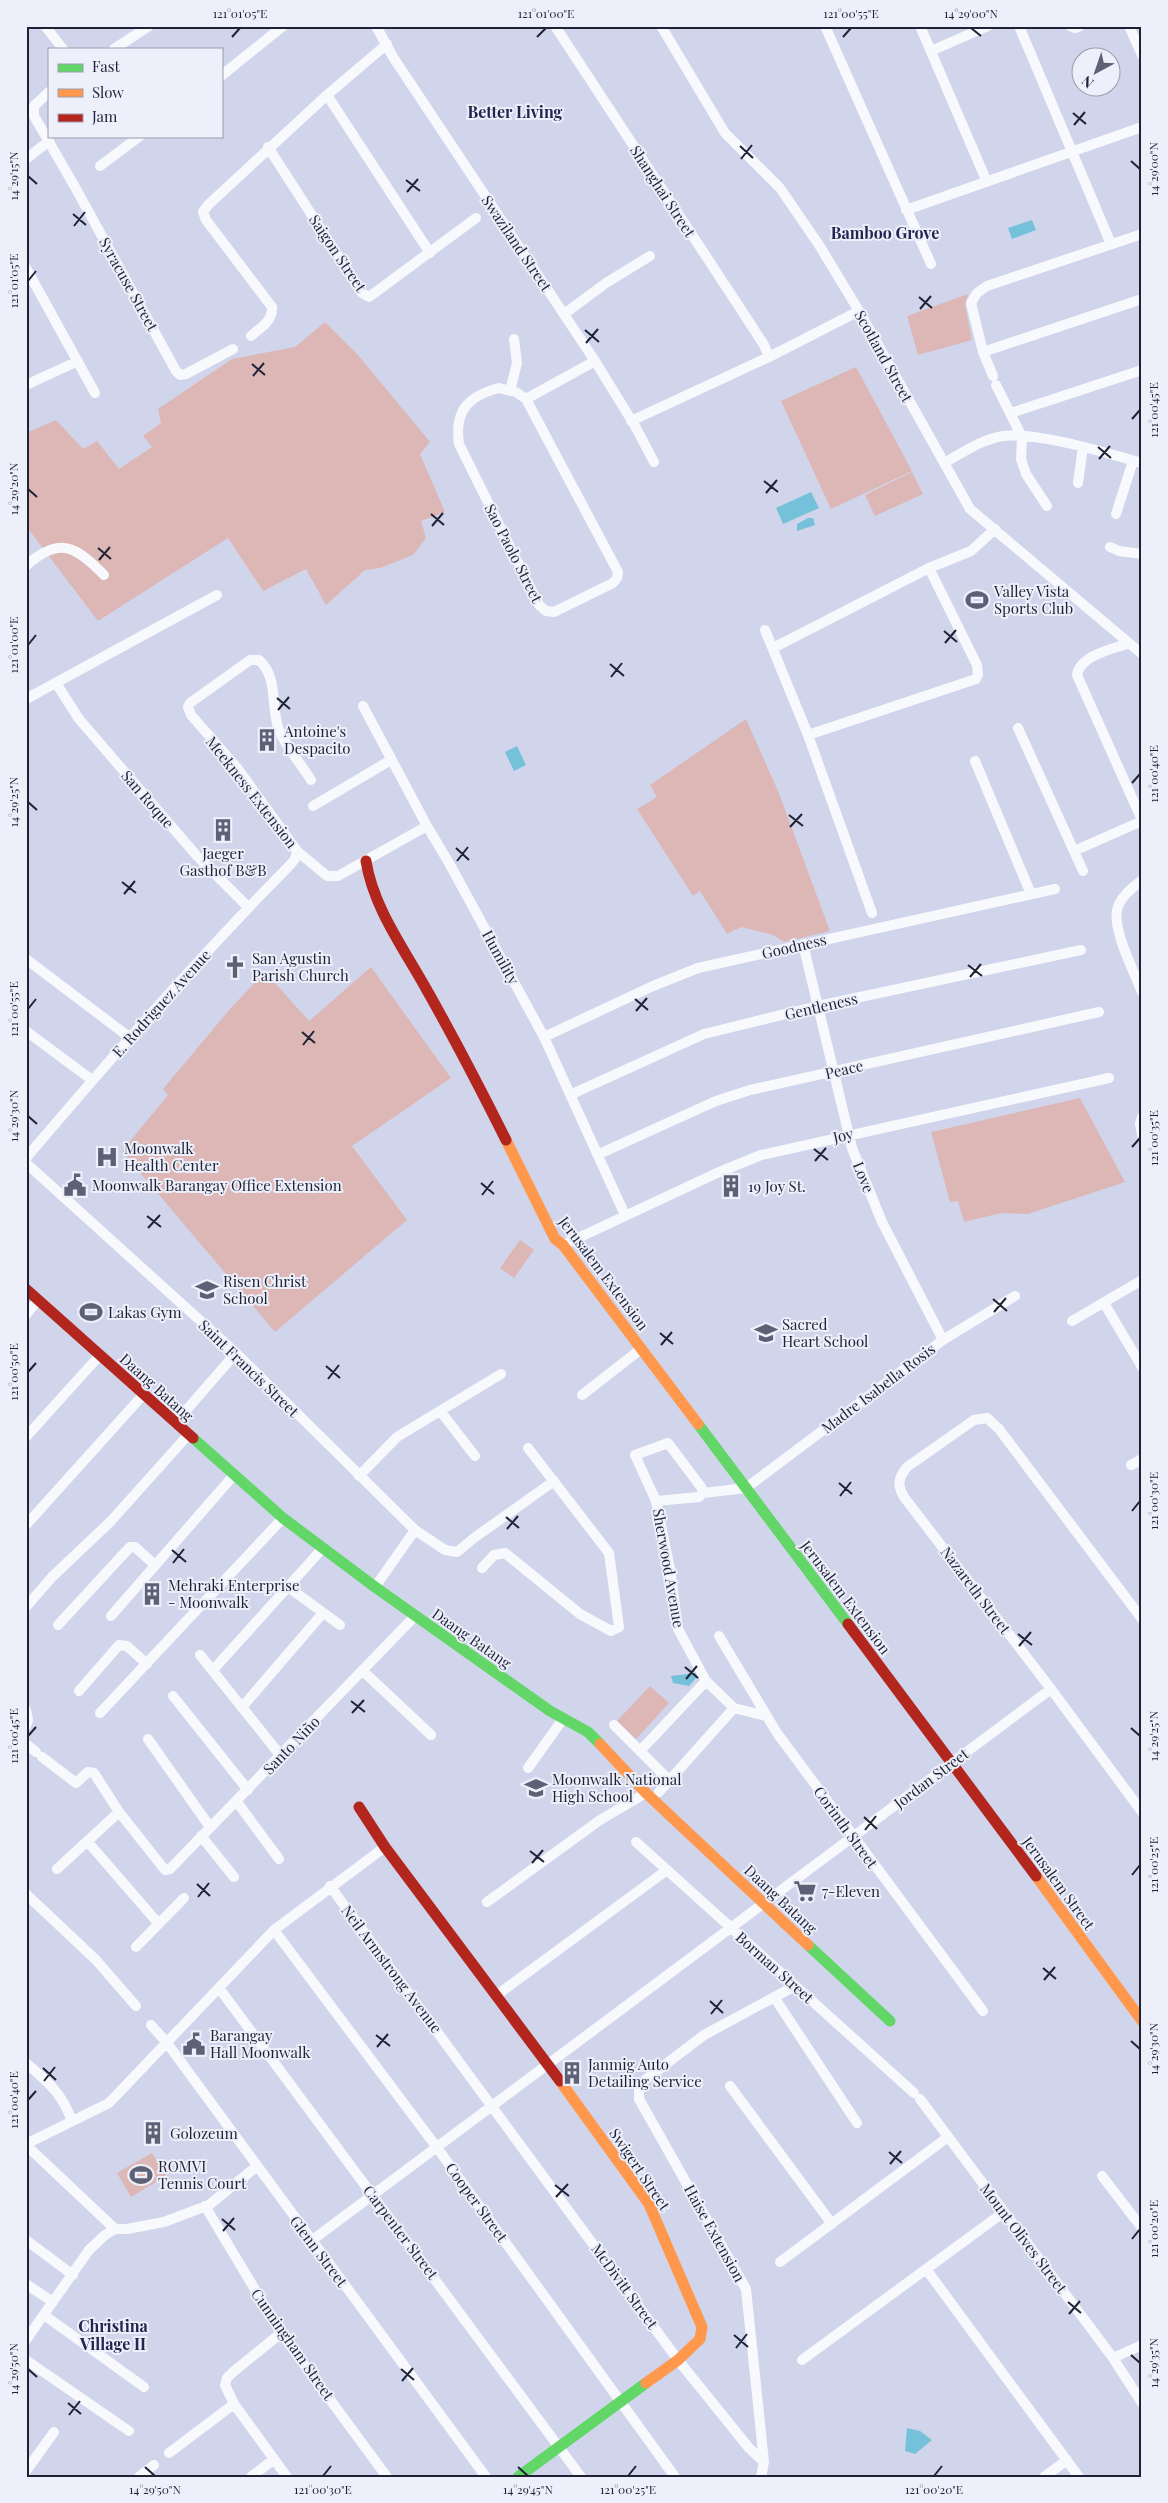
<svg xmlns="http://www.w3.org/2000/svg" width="1168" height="2503" viewBox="0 0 1168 2503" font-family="'Playfair Display',serif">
<rect width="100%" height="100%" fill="#d0d5eb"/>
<path fill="#dcb7b6" d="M968,294L965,305L972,340L918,355L907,316Z
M325,322L358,355L430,442L420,454L445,512L421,521L426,538L413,555L380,568L365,570L326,605L306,569L263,591L228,538L98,621L26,526V433L56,420L83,449L97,441L119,469L152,447L143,436L161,423L158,409L232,359L295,347Z
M856,367L912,471L831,509L781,401Z
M912,472L923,494L875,516L865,495Z
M746,719L778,791L830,931L784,942L773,935L741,927L727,934L700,891L693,896L637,809L657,797L650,785Z
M371,967L451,1078L352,1146L407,1220L275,1332L122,1151L168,1095L163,1089L230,1009L265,972L309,1021Z
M1080,1098L1125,1182L1028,1214L1001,1213L964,1222L958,1201L950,1202L931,1132Z
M520,1240L534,1250L514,1278L500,1268Z
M650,1686L669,1703L636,1739L617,1721Z
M152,2153L166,2176L131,2197L117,2173Z"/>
<path fill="#75c1da" d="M1032,220L1036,230L1012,239L1008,228Z
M811,492L819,508L783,524L776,508Z
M808,518H813L815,525L797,531V524Z
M517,746L526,765L514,771L505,752Z
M696,1673L697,1677L689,1686L673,1683L671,1676Z
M907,2428L920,2431L932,2440L915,2454L905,2451Z"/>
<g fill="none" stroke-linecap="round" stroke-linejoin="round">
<path stroke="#f8f9fc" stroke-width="10" d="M45,26L63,49
M376,26L393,57L595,361L635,426L654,462
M555,26L740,308L764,345L769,357
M661,26L725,133L780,188L819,245L859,311L970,509L1142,654
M825,26L931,264
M920,26L987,182
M1019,26L1111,244
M1070,26L1075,28L1080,26
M1129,26L1142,55
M114,49L149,26
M931,51L988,26
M221,76L283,26
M49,92L34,106V116L75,187L176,371L180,375L186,374L233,349
M327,95L430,253
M268,147L362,293L369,297L476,218
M26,159L49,141
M100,166L140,136
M906,210L1142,127
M26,268L95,393
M564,314L606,283L650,256
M251,336C261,327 273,321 272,307L206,220L203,212L208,205L327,95L387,44
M983,352L1142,299
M993,376L983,352L971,303L977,293L987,286L1142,234
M26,385L78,361
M996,385L1022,437L1021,459L1026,474L1047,506
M499,388L516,392L526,399L618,572L617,578L613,583L554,612L546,611L539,605L459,444C454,411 468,396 499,388Z
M510,391L517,363L514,339
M526,399L595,361
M1011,413L1142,370
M631,421L769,357L859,311
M944,463C962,453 982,439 1003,436C1039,432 1106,453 1142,463
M1078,483L1083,447
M1116,514L1133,461
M1110,547L1119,551L1142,554
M26,566C59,536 76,546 104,575
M765,630L808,735L872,913
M1129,643C1113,649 1080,655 1077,675L1142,820
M773,648L929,568L971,551L995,529
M56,683L79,719L197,856L248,907
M26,699L217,595
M363,706L427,826L449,863L544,1037L625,1215
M1018,728L1083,871
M808,735L976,679L978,675L977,665L929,568
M975,761L1031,894
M311,780C301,764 286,747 279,730C270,707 279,678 259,660H250L190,703L188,707L191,715L238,769L297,851L327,876H338L427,826
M313,806L391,760
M1074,851L1142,821
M1142,880C1132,888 1120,897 1117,910C1113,932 1134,971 1142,992
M803,944L852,1148L882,1222L943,1340
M26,959L129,1037
M26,1031L92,1080
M544,1037L653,986L698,968L1055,889
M572,1094L704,1034L818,1006L1081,950
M1142,1117L1140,1124L1142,1135
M599,1154L716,1101L750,1090L1099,1012
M26,1158C112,1057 198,958 291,864L295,859L297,851
M26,1163L236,1353L415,1530L445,1550L457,1552L474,1538L554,1481
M563,1245L717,1173L761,1155L1109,1078
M1104,1303L1142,1367
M26,1315L38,1300
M1072,1321L1142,1280
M582,1395L641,1349
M441,1412L475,1456
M175,1423L236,1353
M26,1437L100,1355
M1131,1465L1142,1459
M359,1476L397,1437L501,1374
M703,1493L701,1487L668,1443L635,1455L656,1501L670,1569L678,1629L706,1681L734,1708
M656,1501L699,1497L703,1493L746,1488L943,1340L1015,1296
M26,1525L143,1395
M482,1568L494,1555L505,1553L580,1614L611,1631L619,1627L609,1553L528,1448
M288,1587L340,1625
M375,1587L415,1530
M26,1607L52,1577L111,1521L188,1435
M111,1616L234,1475
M1142,1619L999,1429L987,1418L974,1420L907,1467C898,1478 897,1485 904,1497L1051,1689L1142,1812
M58,1625L130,1547H135L155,1565
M719,1636L777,1733L983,2011
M200,1655L281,1756
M213,1670L322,1549
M363,1671L431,1735
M79,1691L119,1645L127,1646L147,1664
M173,1696L248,1790
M243,1706L323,1613
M734,1708L766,1716
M26,1710L28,1720L26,1726
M100,1713L283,1518
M614,1725L670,1781
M148,1739L210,1827
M26,1744L36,1752
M640,1751L706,1681
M42,1757L76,1783L88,1772L94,1773L119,1812L165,1870L170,1869L415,1616
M528,1768L563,1719
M659,1792L734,1708
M237,1802L279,1859
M201,1836L234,1877
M87,1841L158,1923
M636,1842L914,2093
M57,1869L119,1812
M330,1886L678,2360L749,2448L764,2462
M26,1894L96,1960L136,2006
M487,1902L600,1820L646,1793
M274,1930L438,2149L675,2477
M136,1947L184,1898
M219,1988L581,2477
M497,1995L667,1870
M774,1997L857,2123
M151,2025L167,2043L486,2477
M26,2063C48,2082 62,2093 72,2121
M730,2086L832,2224
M920,2099L1113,2358L1142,2403
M26,2144L109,2103L274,1930L385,1847
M26,2145L115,2229
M1102,2176L1142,2228
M205,2206L281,2333L387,2477
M26,2240L73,2275
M311,2241L1051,1689
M780,2262L948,2137
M926,2269L1079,2477
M26,2284L53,2302
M44,2315L144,2387
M281,2333L233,2372L227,2378L225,2385L234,2404L287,2477
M26,2340L89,2250L105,2235L115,2229H127L164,2222L209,2205L256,2167
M1113,2358L1142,2345
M26,2360L129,2431
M802,2360L1004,2212
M169,2453L234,2404
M26,2471L54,2432
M139,2477L154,2465
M251,2477L274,2459
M761,2477L764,2462L746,2289L639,2099V2090L645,2080L704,2035L795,1986
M1044,2477L1067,2460"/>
<path stroke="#63d668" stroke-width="11" d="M698,1424L848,1624
M193,1438L283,1518L375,1587L550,1711L588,1732L600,1744
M808,1945L890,2021
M518,2477L646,2383"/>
<path stroke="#ff974d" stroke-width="11" d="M506,1140L555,1239L563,1245L698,1424
M600,1744L646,1793L808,1945
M1036,1876L1142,2021
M560,2081L649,2204L702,2327L700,2339L678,2360L646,2383"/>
<path stroke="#b3261e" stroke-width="11" d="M366,861C373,906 402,946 424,985C453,1036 480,1088 506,1140
M26,1289L193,1438
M848,1624L1036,1876
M359,1807L385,1847L560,2081"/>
</g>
<path fill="none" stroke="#1f2235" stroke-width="2" d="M971,28L981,36M232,37L240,28M537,37L546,28M843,37L851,28M1073,113L1086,124M1074,125L1085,112M740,146L753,158M741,159L752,145M1131,161L1140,169M28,176L37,184M406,180L420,191M407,192L418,179M73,214L86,225M74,226L85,212M28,281L36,271M919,297L932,308M920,309L931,296M585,330L599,342M586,343L598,329M252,364L265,375M253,376L264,363M1132,419L1140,410M1098,447L1111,458M1099,459L1110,446M764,481L778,492M28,489L37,497M766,493L777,480M431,514L444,525M432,526L443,513M98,548L111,559M99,560L110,547M944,631L957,642M945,643L956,630M28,645L36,635M610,664L624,676M611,677L622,663M277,698L290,709M278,710L289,697M1132,783L1140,774M28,802L37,810M789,815L803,826M790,827L802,814M456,848L469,860M457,861L468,847M122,882L136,893M124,894L135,881M968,965L982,976M970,977L981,964M635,999L648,1010M28,1009L36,999M636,1011L647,998M302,1032L315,1043M303,1045L314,1031M28,1116L37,1124M1132,1147L1140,1138M814,1149L828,1160M815,1161L826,1148M481,1183L494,1194M482,1195L493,1181M147,1216L161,1227M148,1228L160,1215M993,1299L1007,1311M994,1312L1006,1298M660,1333L673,1344M661,1345L672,1332M326,1366L340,1378M28,1372L36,1363M328,1379L339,1365M839,1483L852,1494M840,1496L851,1482M1132,1511L1140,1501M506,1517L519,1528M507,1529L518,1516M172,1550L186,1562M173,1563L184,1549M1018,1634L1032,1645M1019,1646L1031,1632M685,1667L698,1678M686,1679L697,1666M351,1701L365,1712M352,1713L364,1700M1131,1728L1140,1736M28,1736L36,1727M864,1817L877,1829M865,1830L876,1816M530,1851L544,1862M532,1863L543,1850M1132,1875L1140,1865M197,1884L210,1896M198,1897L209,1883M1043,1968L1056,1979M1044,1980L1055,1967M710,2001L723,2013M711,2014L722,2000M376,2035L390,2046M1131,2041L1140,2049M377,2047L388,2034M43,2068L56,2080M44,2081L55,2067M28,2100L36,2091M889,2152L902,2163M890,2164L901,2151M555,2185L569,2196M556,2197L568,2184M222,2219L235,2230M223,2231L234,2218M1132,2239L1140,2229M1068,2302L1081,2313M1069,2314L1080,2301M734,2335L748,2347M736,2348L747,2334M1131,2355L1140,2363M28,2369L37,2377M401,2369L414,2380M402,2381L413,2368M68,2403L81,2414M69,2415L80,2401M145,2467L155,2476M518,2467L528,2476M323,2476L331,2466M628,2476L636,2466M934,2476L942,2466"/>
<defs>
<symbol id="stadium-bare" viewBox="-9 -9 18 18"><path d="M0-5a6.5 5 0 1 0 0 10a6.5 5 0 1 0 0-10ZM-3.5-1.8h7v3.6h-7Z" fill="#5d6175" stroke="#edeffa" stroke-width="2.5" paint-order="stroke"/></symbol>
<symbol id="building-bare" viewBox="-9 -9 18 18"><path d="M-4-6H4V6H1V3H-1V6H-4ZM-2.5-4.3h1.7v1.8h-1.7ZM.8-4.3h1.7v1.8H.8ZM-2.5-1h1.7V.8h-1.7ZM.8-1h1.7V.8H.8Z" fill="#5d6175" stroke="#edeffa" stroke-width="2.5" paint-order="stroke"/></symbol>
<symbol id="church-bare" viewBox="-9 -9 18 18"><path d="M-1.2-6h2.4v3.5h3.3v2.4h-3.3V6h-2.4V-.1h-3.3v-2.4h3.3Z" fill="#5d6175" stroke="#edeffa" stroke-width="2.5" paint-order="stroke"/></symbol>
<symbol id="hospital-bare" viewBox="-9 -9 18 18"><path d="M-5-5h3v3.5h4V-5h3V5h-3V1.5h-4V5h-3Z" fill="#5d6175" stroke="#edeffa" stroke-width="2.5" paint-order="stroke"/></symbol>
<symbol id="civic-bare" viewBox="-9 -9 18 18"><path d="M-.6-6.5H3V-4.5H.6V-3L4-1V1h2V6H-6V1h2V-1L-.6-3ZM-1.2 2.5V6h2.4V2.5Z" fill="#5d6175" stroke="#edeffa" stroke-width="2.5" paint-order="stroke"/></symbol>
<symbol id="school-bare" viewBox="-9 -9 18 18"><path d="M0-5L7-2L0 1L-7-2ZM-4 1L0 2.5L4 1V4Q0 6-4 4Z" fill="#5d6175" stroke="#edeffa" stroke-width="2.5" paint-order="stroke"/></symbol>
<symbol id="supermarket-bare" viewBox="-9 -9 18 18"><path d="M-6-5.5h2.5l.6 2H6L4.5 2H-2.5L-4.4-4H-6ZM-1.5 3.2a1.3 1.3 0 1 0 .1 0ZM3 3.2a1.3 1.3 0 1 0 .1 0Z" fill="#5d6175" stroke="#edeffa" stroke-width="2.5" paint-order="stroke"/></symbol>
</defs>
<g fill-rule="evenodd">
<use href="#stadium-bare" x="961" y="584" width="32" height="32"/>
<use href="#building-bare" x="251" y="724" width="32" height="32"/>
<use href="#building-bare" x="207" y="814" width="32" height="32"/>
<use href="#church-bare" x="219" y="951" width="32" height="32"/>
<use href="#hospital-bare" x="91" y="1141" width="32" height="32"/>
<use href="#civic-bare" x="59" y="1169" width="32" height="32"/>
<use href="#building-bare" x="715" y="1170" width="32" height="32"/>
<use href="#school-bare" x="191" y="1274" width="32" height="32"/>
<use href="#stadium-bare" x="75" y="1296" width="32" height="32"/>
<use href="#school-bare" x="750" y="1317" width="32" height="32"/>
<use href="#building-bare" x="136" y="1578" width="32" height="32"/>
<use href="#school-bare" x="520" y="1772" width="32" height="32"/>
<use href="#supermarket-bare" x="789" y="1875" width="32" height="32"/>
<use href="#civic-bare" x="178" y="2028" width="32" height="32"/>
<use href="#building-bare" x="556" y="2057" width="32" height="32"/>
<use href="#building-bare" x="137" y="2117" width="32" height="32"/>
<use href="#stadium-bare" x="125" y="2159" width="32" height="32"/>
</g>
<g text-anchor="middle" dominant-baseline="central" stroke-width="4" stroke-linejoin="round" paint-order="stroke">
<g font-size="15" fill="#1f2235" stroke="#edeffa">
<text transform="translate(663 191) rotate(57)">Shanghai Street</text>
<text transform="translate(517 243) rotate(56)">Swaziland Street</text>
<text transform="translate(338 253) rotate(56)">Saigon Street</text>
<text transform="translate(129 284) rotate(61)">Syracuse Street</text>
<text transform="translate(884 356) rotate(61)">Scotland Street</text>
<text transform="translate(514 553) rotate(63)">Sao Paolo Street</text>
<text transform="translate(252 792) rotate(52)">Meekness Extension</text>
<text transform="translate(148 799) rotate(49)">San Roque</text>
<text transform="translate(794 946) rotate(-13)">Goodness</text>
<text transform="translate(501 957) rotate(61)">Humility</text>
<text transform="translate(161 1003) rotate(-48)">E. Rodriguez Avenue</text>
<text transform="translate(821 1006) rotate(-13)">Gentleness</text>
<text transform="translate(844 1069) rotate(-13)">Peace</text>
<text transform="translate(843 1135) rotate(-13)">Joy</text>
<text transform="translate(864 1177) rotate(68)">Love</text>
<text transform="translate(604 1273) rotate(53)">Jerusalem Extension</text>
<text transform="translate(249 1368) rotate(44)">Saint Francis Street</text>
<text transform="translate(157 1387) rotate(42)">Daang Batang</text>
<text transform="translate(878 1388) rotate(-37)">Madre Isabella Rosis</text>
<text transform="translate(669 1568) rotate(80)">Sherwood Avenue</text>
<text transform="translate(976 1590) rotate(53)">Nazareth Street</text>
<text transform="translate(846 1597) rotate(53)">Jerusalem Extension</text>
<text transform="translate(472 1638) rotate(35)">Daang Batang</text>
<text transform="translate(291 1745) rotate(-46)">Santo Niño</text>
<text transform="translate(931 1778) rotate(-37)">Jordan Street</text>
<text transform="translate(846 1827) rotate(54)">Corinth Street</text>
<text transform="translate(1059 1883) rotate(54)">Jerusalem Street</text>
<text transform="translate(781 1899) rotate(43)">Daang Batang</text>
<text transform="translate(775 1967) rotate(42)">Borman Street</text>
<text transform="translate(392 1969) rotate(53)">Neil Armstrong Avenue</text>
<text transform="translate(640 2169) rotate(56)">Swigert Street</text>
<text transform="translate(477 2202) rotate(54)">Cooper Street</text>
<text transform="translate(401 2232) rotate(53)">Carpenter Street</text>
<text transform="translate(715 2233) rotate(61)">Haise Extension</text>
<text transform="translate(1024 2238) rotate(53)">Mount Olives Street</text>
<text transform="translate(319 2251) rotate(53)">Glenn Street</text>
<text transform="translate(625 2286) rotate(54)">McDivitt Street</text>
<text transform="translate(293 2344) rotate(55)">Cunningham Street</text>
</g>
<g font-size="15" fill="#1f2235" stroke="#edeffa" text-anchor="start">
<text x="994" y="591">Valley Vista<tspan x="994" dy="17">Sports Club</tspan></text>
<text x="284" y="731">Antoine's<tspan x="284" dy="17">Despacito</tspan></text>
<text x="223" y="853" text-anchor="middle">Jaeger<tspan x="223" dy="17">Gasthof B&amp;B</tspan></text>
<text x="252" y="958">San Agustin<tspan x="252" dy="17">Parish Church</tspan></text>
<text x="124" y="1148">Moonwalk<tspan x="124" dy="17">Health Center</tspan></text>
<text x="92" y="1185">Moonwalk Barangay Office Extension</text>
<text x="748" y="1186">19 Joy St.</text>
<text x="223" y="1281">Risen Christ<tspan x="223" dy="17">School</tspan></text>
<text x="108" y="1312">Lakas Gym</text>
<text x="782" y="1324">Sacred<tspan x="782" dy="17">Heart School</tspan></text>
<text x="168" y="1585">Mehraki Enterprise<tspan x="168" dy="17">- Moonwalk</tspan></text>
<text x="552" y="1779">Moonwalk National<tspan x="552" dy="17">High School</tspan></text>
<text x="822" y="1891">7-Eleven</text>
<text x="210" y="2035">Barangay<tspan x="210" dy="17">Hall Moonwalk</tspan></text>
<text x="588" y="2064">Janmig Auto<tspan x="588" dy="17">Detailing Service</tspan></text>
<text x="170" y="2133">Golozeum</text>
<text x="158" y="2166">ROMVI<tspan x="158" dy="17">Tennis Court</tspan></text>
</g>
<g font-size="16" font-weight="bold" fill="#22264f" stroke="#edeffa">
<text x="515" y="111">Better Living</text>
<text x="885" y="232">Bamboo Grove</text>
<text x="113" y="2325">Christina<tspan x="113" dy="18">Village II</tspan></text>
</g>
</g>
<rect width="1168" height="2503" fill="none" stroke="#edeffa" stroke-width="55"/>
<rect x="48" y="48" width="175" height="90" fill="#edeffa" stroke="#9b9dab"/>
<rect x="58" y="64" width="25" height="8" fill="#63d668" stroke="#9b9dab"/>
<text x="92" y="72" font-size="15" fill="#1f2235">Fast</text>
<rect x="58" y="89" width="25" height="8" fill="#ff974d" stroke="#9b9dab"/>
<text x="92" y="98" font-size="15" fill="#1f2235">Slow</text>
<rect x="58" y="114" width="25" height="8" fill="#b3261e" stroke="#9b9dab"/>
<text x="92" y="122" font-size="15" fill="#1f2235">Jam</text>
<g transform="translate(1096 72) rotate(220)"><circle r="24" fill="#edeffa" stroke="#9b9dab"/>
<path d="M0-4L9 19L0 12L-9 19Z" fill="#5d6175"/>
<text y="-8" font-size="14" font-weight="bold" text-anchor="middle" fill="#1f2235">N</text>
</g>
<rect x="28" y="28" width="1112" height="2448" fill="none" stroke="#1f2235" stroke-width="2"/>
<g font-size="12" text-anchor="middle" fill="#1f2235">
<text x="240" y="18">121°01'05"E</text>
<text x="546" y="18">121°01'00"E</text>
<text x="851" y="18">121°00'55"E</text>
<text x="971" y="18">14°29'00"N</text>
<text transform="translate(1154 169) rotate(-90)" y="4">14°29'00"N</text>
<text transform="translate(14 176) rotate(-90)" y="4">14°29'15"N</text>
<text transform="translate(14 281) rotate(-90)" y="4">121°01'05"E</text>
<text transform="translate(1154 410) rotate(-90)" y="4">121°00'45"E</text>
<text transform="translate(14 489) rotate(-90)" y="4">14°29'20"N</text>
<text transform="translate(14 645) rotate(-90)" y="4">121°01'00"E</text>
<text transform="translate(1154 774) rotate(-90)" y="4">121°00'40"E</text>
<text transform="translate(14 802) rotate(-90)" y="4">14°29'25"N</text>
<text transform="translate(14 1009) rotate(-90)" y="4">121°00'55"E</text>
<text transform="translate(14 1116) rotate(-90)" y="4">14°29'30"N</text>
<text transform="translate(1154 1138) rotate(-90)" y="4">121°00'35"E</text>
<text transform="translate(14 1372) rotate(-90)" y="4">121°00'50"E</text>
<text transform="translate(1154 1501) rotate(-90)" y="4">121°00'30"E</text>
<text transform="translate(1154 1736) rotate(-90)" y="4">14°29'25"N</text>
<text transform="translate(14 1736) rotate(-90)" y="4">121°00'45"E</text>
<text transform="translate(1154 1865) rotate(-90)" y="4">121°00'25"E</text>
<text transform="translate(1154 2049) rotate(-90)" y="4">14°29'30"N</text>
<text transform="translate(14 2100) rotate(-90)" y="4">121°00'40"E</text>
<text transform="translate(1154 2229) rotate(-90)" y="4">121°00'20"E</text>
<text transform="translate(1154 2363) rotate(-90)" y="4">14°29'35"N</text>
<text transform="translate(14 2369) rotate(-90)" y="4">14°29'50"N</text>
<text x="155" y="2494">14°29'50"N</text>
<text x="323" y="2494">121°00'30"E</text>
<text x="528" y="2494">14°29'45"N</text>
<text x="628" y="2494">121°00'25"E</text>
<text x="934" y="2494">121°00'20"E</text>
</g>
</svg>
